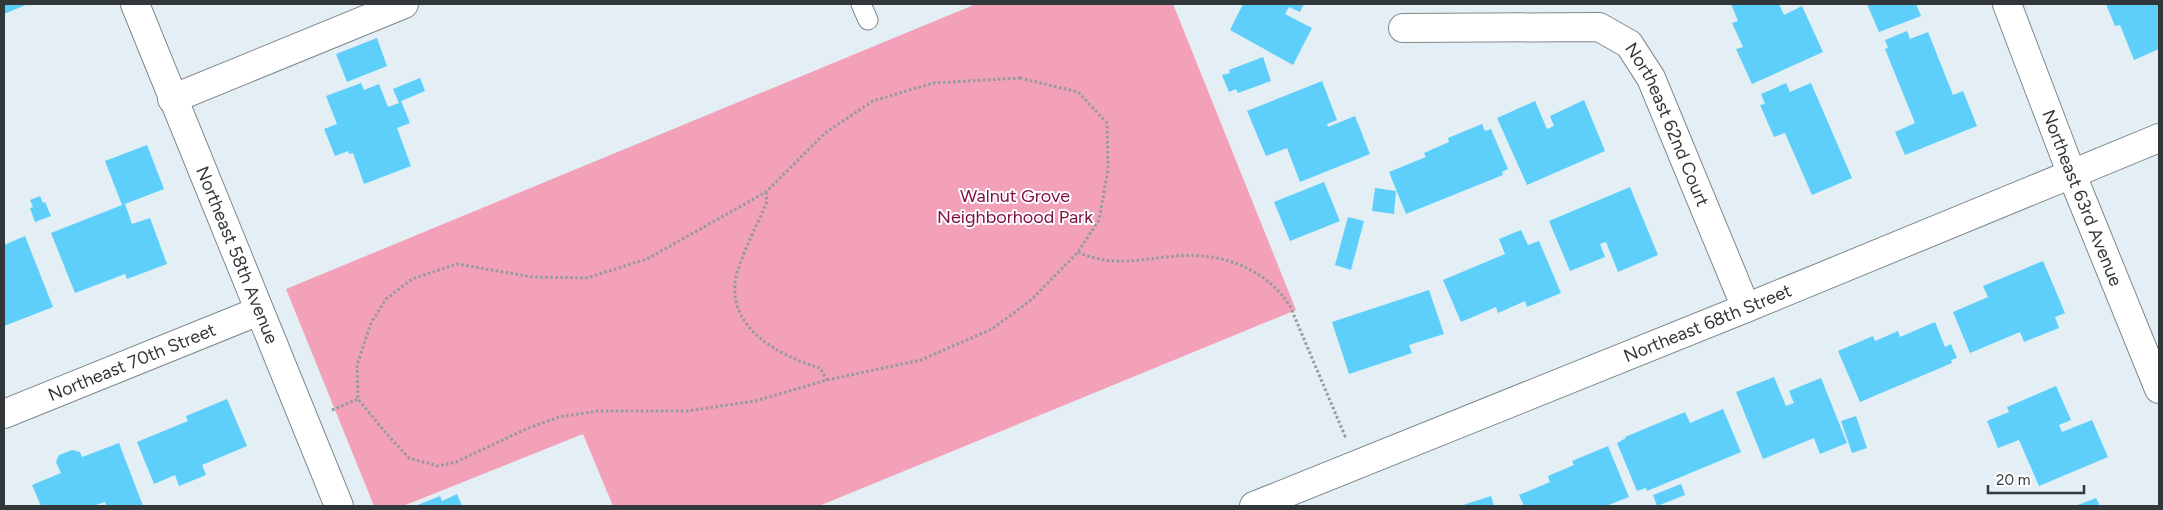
<svg xmlns="http://www.w3.org/2000/svg" width="2163" height="510" viewBox="0 0 2163 510" font-family="Figtree,sans-serif">
<rect width="100%" height="100%" fill="#e3eff4"/>
<path fill="#f3a0b9" d="M976,4H1173L1296,310L819,506H613L583,434L403,506H374L286,289Z"/>
<path fill="#5dcffa" d="M4,4H28L4,14Z
M1243,4H1304L1300,12L1289,7L1285,14L1312,28L1293,65L1230,30Z
M1731,4H1779L1784,15L1802,6L1823,52L1752,84L1736,49L1743,47L1732,23L1738,21Z
M1867,4H1916L1921,16L1879,32Z
M2106,4H2159V49L2134,60L2120,25L2115,26Z
M1907,31L1910,39L1928,32L1953,95L1963,91L1977,126L1905,155L1895,132L1915,123L1885,49L1888,48L1885,40Z
M377,38L387,66L347,82L336,54Z
M1263,57L1271,81L1238,93L1236,89L1229,92L1222,75L1230,73L1229,70Z
M420,78L425,91L401,101L410,123L397,128L411,166L364,184L353,153L349,154L348,151L335,156L324,129L337,124L326,96L361,83L364,90L379,84L388,107L399,103L393,89Z
M1322,81L1337,120L1327,124L1328,127L1355,116L1370,154L1300,182L1287,148L1266,156L1247,111Z
M1786,83L1790,92L1811,83L1852,178L1812,195L1785,133L1774,137L1760,105L1765,104L1761,94Z
M1584,100L1605,151L1527,185L1497,118L1535,101L1547,129L1554,126L1550,116Z
M1482,124L1485,131L1491,129L1508,169L1502,172L1503,175L1406,214L1389,172L1426,157L1424,153L1449,142L1448,138Z
M147,145L164,189L125,204L132,224L150,218L167,264L127,279L125,274L75,293L51,233L122,205L105,161Z
M1324,182L1340,221L1290,241L1274,202Z
M1630,187L1658,255L1618,272L1606,242L1600,244L1605,257L1570,271L1549,221Z
M1375,188L1396,191L1394,214L1372,211Z
M40,196L43,203L45,202L51,216L35,222L30,208L33,207L30,200Z
M1348,217L1364,221L1351,270L1335,265Z
M1521,230L1528,245L1539,241L1561,293L1527,307L1525,301L1498,313L1496,307L1461,322L1443,280L1505,254L1499,239Z
M25,236L53,307L4,326V245Z
M2043,261L2065,313L2055,317L2059,328L2024,342L2020,332L1970,353L1953,312L1988,297L1983,286Z
M1429,290L1444,334L1409,345L1412,353L1349,374L1332,322Z
M1935,322L1945,347L1951,344L1957,358L1951,360L1952,363L1860,402L1838,351L1873,336L1875,341L1898,331L1900,337Z
M1774,377L1786,406L1794,403L1789,391L1821,378L1847,443L1820,454L1814,438L1763,459L1736,392Z
M2056,386L2071,420L2059,425L2062,432L2092,420L2108,457L2039,486L2019,440L1998,448L1987,421L2009,412L2007,407Z
M227,399L247,446L202,465L206,475L179,486L175,475L154,484L137,442L188,421L186,416Z
M1723,409L1741,452L1647,491L1646,488L1637,491L1617,443L1626,438L1625,437L1685,412L1690,423Z
M1856,416L1867,448L1852,453L1841,421Z
M119,443L143,506H106L105,502L93,506H41L32,485L61,473L56,462L59,455L72,450L80,452L82,457Z
M1608,446L1629,497L1606,506H1524L1519,495L1550,482L1548,476L1574,465L1572,461Z
M1681,484L1685,495L1657,506L1653,495Z
M457,494L462,506H415L440,496L442,501Z
M1491,496L1494,506H1460Z
M2096,498L2100,506H2075Z"/>
<g fill="none" stroke-linecap="round" stroke-linejoin="round">
<defs>
<path id="service" d="M861,4L868,20"/>
<g id="minor">
<path id="s1" d="M2007,4L2072,175L2159,389"/>
<path id="s2" d="M1403,28L1599,27L1629,44L1651,78L1746,308"/>
<path d="M172,99L404,4"/>
<path id="s3" d="M4,414L259,311"/>
<path id="s4" d="M1254,506L1746,308L2159,138"/>
</g>
<g id="tertiary">
<path id="s5" d="M135,4L339,506"/>
</g>
</defs>
<use href="#service" stroke="#7e898e" stroke-width="21"/>
<use href="#minor" stroke="#7e898e" stroke-width="30"/>
<use href="#tertiary" stroke="#7e898e" stroke-width="30"/>
<path stroke="#929b9e" stroke-width="3" stroke-dasharray="2.5 2.5" stroke-linecap="butt" d="M1020,78L1078,92L1107,123L1108,170L1099,220L1078,252L1031,300L992,329L921,360L827,380L755,401L687,411H598L559,417L526,429L456,462L438,466L409,458L384,431L358,399L357,365L371,323L386,299L412,279L457,264L533,277L587,278L647,259L766,192L825,133L873,101L933,83Z
M766,192L767,202C757,225 744,249 737,273C723,326 777,355 820,368L827,380
M1078,252C1113,268 1140,259 1176,256C1220,252 1266,268 1290,306L1345,436L1346,435
M332,410L358,399"/>
<use href="#service" stroke="#fff" stroke-width="19"/>
<use href="#minor" stroke="#fff" stroke-width="28"/>
<use href="#tertiary" stroke="#fff" stroke-width="28"/>
</g>
<g text-anchor="middle" dominant-baseline="central" stroke-width="4" stroke-linejoin="round" paint-order="stroke">
<g font-size="18" fill="#323739" stroke="#fff">
<text stroke="none"><textPath href="#s2" startOffset="320">Northeast 62nd Court</textPath></text>
<text stroke="none"><textPath href="#s1" startOffset="208">Northeast 63rd Avenue</textPath></text>
<text stroke="none"><textPath href="#s5" startOffset="271">Northeast 58th Avenue</textPath></text>
<text stroke="none"><textPath href="#s4" startOffset="489">Northeast 68th Street</textPath></text>
<text stroke="none"><textPath href="#s3" startOffset="138">Northeast 70th Street</textPath></text>
</g>
<g font-size="18" fill="#7e0c41" stroke="#fff">
<text x="1015" y="196">Walnut Grove<tspan x="1015" dy="21">Neighborhood Park</tspan></text>
</g>
</g>
<rect width="2163" height="510" fill="none" stroke="#323739" stroke-width="10"/>
<path d="M1988 485v8h96v-8" fill="none" stroke="#323739" stroke-width="2.5"/>
<text x="1996" y="485" font-size="15" fill="#323739" stroke="#ffffff" stroke-width="4" paint-order="stroke">20 m</text>
</svg>
